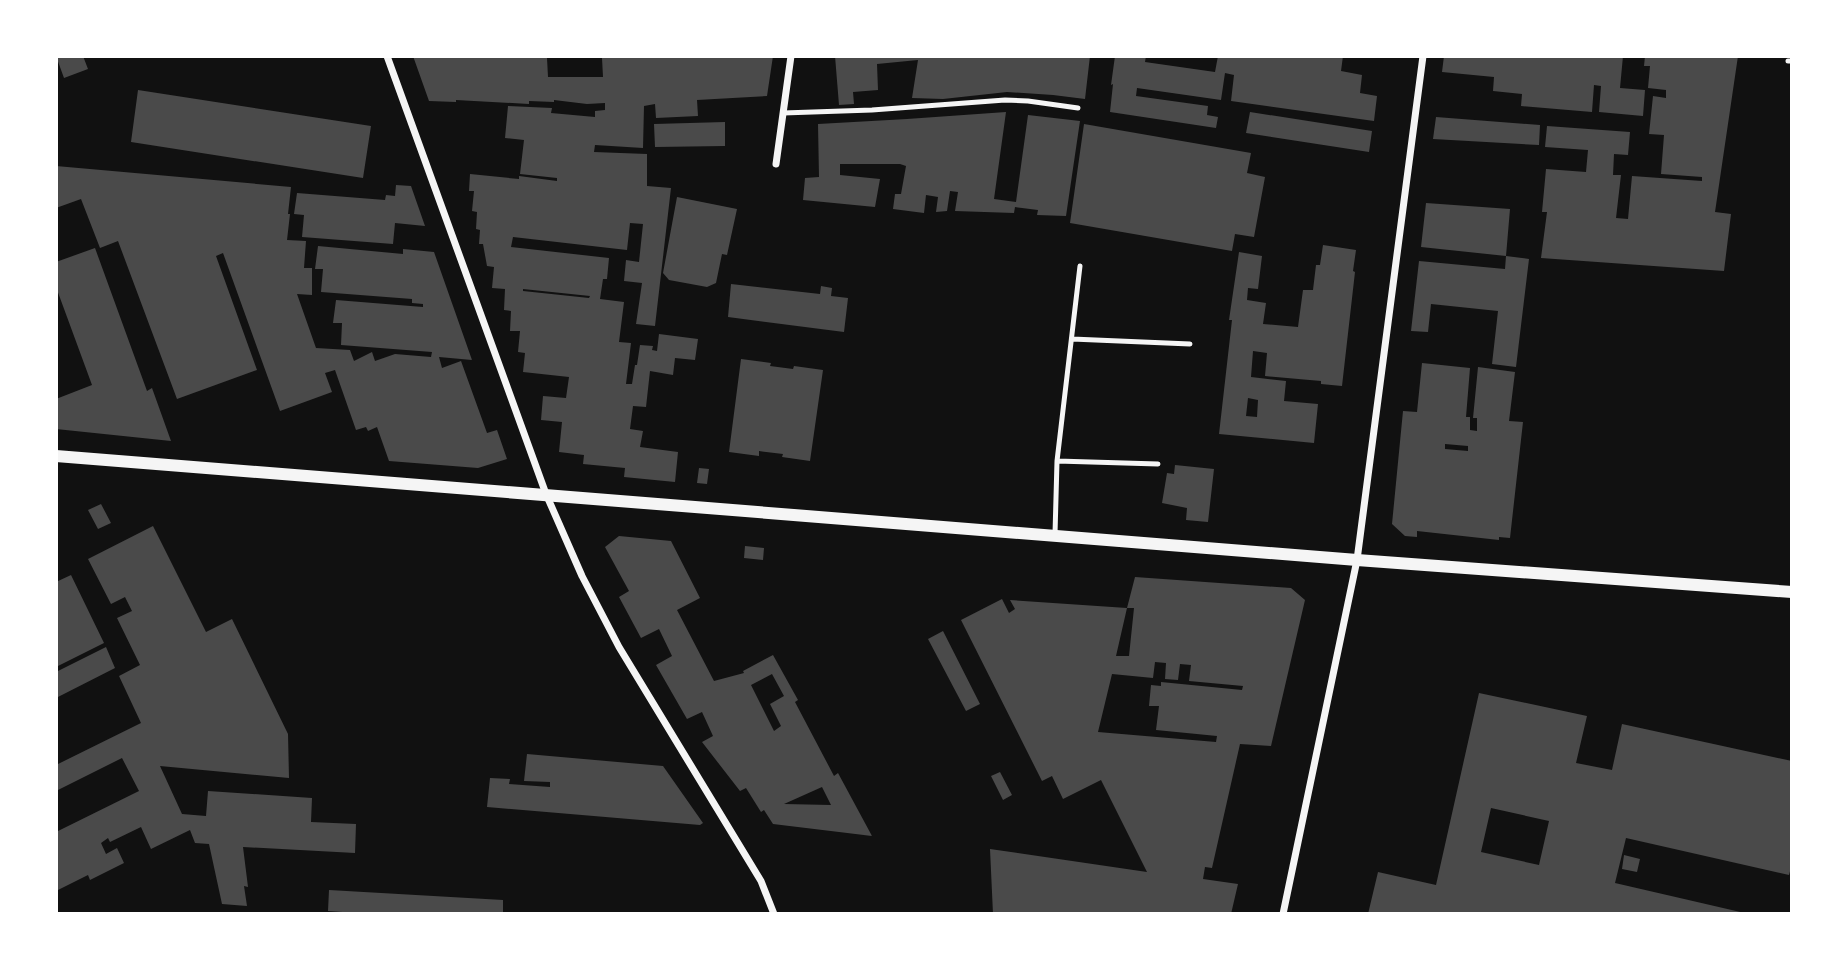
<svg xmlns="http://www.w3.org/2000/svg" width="1848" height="970" viewBox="0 0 1848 970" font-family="'Open Sans',sans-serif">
<rect width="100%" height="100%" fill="#111"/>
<path fill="#4a4a4a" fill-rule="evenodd" d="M56,56H83L88,69L64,78Z
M413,56L547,58L548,77H603L602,58L621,56H773L767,96L697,100L698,116L656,118L655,104L644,106L643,148L595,145L594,152L647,154V186L671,188L655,326L636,324L642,283L624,281L626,260L639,262L643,224L630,223L627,250L513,237L511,247L609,258L607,279H603L600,299L624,302L619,342L631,343L626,384H632L635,365H637L640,345L653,346L652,350L657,351L659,334L698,339L695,360L675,358L673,375L650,371L646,407L633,406L630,429L643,431L640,447L678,452L675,482L624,477L625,468L583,464L584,455L559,452L562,422L541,420L543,396L566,398L569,377L523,372L525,353L518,352L520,331H510L511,311L504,310L505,289L492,288L494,267L487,266L483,244H479L480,230L476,229L477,212L472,211L474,191H469L470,174L519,179V176L557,181V178L520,174L524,140L505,138L508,106L552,108L551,113L595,117V111L605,110V103L587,104L554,100V102L529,101V104L456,100V102L429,101ZM523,289L590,296L589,298L523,291Z
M835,56L925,57L1090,56L1085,99L1053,95L1007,92L943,99L912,98L918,60L877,64L878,90L853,92L854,104L839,105Z
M1115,56H1146L1145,62L1215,72L1218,56H1343L1341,71L1362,75L1360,93L1377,96L1374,121L1231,101L1234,75L1225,73L1221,100L1137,88L1136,96L1208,106L1207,115L1218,117L1216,128L1110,112L1113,84L1111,85Z
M1444,56H1623L1620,88L1645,90L1643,116L1599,112L1601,86L1594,85L1592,112L1521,106L1522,94L1493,91L1494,77L1442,72Z
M1645,56H1738L1715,212L1731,214L1724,271L1541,258L1547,212H1542L1546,169L1586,172L1588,150L1545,147L1547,126L1630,132L1628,155L1614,154L1613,175H1621L1616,218L1628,219L1632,176L1702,181V177L1661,174L1664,135L1649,134L1653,96L1666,98V90L1648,88L1650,66H1644Z
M138,90L371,126L363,178L131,142Z
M1006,112L994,199L1016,202L1028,115L1080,121L1066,216L1037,215L1038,210L1015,207L1014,213L955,211L958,192L950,191L947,211L936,212L938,197L926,195L924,213L893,209L895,194H901L906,166L900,164H840V175L880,179L875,207L803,200L805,178L819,177L818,124L907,119Z
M1250,112L1372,131L1369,152L1246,133Z
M1436,117L1540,125L1539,145L1433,139Z
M725,122V146L655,147L654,124Z
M1084,124L1251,153L1247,173L1265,177L1254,237L1235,234L1232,251L1070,223Z
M56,166L291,187L288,214H290L287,240L306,241L304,268H312V295L297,294L316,348L350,350L354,361L372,352L375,361L395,354L431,357L432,352L341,345L342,323H333L336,300L423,307V304L412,303V299L321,292L323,269H315L318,246L403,254V249L434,252L472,360L439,357L442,368L461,361L487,433L497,430L507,459L478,468L389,461L377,427L368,431L366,427L356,430L335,370L325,373L332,392L280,411L223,253L216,256L257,370L177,399L118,241L100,248L81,199L56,208Z
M396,185L411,186L425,226L395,223L393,244L302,237L304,215L294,214L297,193L385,200L386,195L395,196Z
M677,197L737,209L727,255L722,254L716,283L707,287L669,280L663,273Z
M1426,203L1510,209L1506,256L1421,247Z
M1323,245L1356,250L1353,271L1355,272L1342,386L1321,384V381L1265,376L1267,353L1253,351L1251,377L1286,381L1284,401L1318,404L1314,443L1219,434L1232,320H1229L1239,252L1262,256L1258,289L1248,288L1247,300L1266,303L1263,324L1298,327L1303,290H1313L1316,265H1320ZM1248,398L1258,400L1257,417L1246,416Z
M95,248L147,391L152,388L171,441L56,429V399L92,385L56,287V262Z
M1506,256L1529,259L1516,367L1492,364L1498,311L1431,304L1428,332L1411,331L1419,261L1505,269Z
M731,284L820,294L821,286L832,288L831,296L848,298L844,332L728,317Z
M741,359L771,363L770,366L793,369L794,366L823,370L810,461L782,457L783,454L759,451V456L729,452Z
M1422,363L1470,368L1466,417H1470V430L1477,431V418H1473L1478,367L1515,372L1509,421L1523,422L1510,538L1499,537V540L1417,531V537L1405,536L1392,524L1403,411L1417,412ZM1445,444L1468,446V451L1445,449Z
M1175,465L1214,469L1208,522L1186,520L1187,508L1162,503L1167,473L1174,474Z
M699,468L709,469L707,484L697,483Z
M101,504L111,523L98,529L88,510Z
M153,526L206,632L232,619L288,734L289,778L160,766L182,814L206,816L208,791L312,798L311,822L356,824L355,853L243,847L248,887L244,886L247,906L222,904L209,844L195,843L190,830L151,849L141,827L110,842L108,838L101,843L106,854L117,848L124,863L90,880L88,875L56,891V832L139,791L122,758L56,791V765L141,723L119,676L140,665L117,618L132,611L125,597L111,604L88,559Z
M619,536L671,541L700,598L677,610L714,681L744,673L743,671L773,655L798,700L795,702L834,776L838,773L872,836L773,824L764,810L761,812L746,788L740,791L702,742L713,736L702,712L687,719L656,665L672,656L659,629L641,638L619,597L629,591L605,547ZM772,674L784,696L770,704L781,726L774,731L751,685ZM822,787L831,805L784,804Z
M745,546L764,548L763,560L744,558Z
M71,575L104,643L56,667V582Z
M1135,577L1291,588L1305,600L1271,746L1240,744L1212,868L1205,867L1203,879L1238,884L1231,914H993L990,849L1147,872L1101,780L1063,799L1052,776L1042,781L961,620L1002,599L1009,613L1015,609L1010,600L1127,608L1116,656H1129L1134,608H1127ZM1155,662L1166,663L1165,679L1178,680L1180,664L1191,665L1189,681L1243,686L1242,690L1161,682V686L1151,685L1149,706H1159L1156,730L1217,736L1216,742L1098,732L1112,674L1153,678Z
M943,631L980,704L966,711L928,639Z
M106,647L115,668L56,698V672Z
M1479,693L1587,716L1576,763L1612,770L1622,724L1792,761V864L1789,875L1626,838L1615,883L1749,914H1368L1378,872L1436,885ZM1491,808L1549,821L1539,865L1481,852Z
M527,754L663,766L703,823L700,825L487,807L490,778L510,779L509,784L550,787V782L524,781Z
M1000,772L1012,795L1003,800L991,776Z
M1624,855L1640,859L1637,872L1622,869Z
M329,890L503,900V914H371L328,911Z"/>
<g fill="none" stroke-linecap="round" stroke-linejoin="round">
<path stroke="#f5f5f5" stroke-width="5" d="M1788,61H1792
M783,113L872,110L1005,100L1028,101L1078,108
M1072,339L1190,344
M1057,461L1158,464
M1055,534L1057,461L1080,266"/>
<path stroke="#f5f5f5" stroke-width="7" d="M387,56L546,494L582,576L619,647L761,881L774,914
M776,164L791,56
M1283,914L1357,560L1423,56"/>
<path stroke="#f5f5f5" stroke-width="12" d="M56,456L1357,560L1792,592"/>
</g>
<rect width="1848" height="970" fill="none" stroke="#ffffff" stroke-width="116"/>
</svg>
